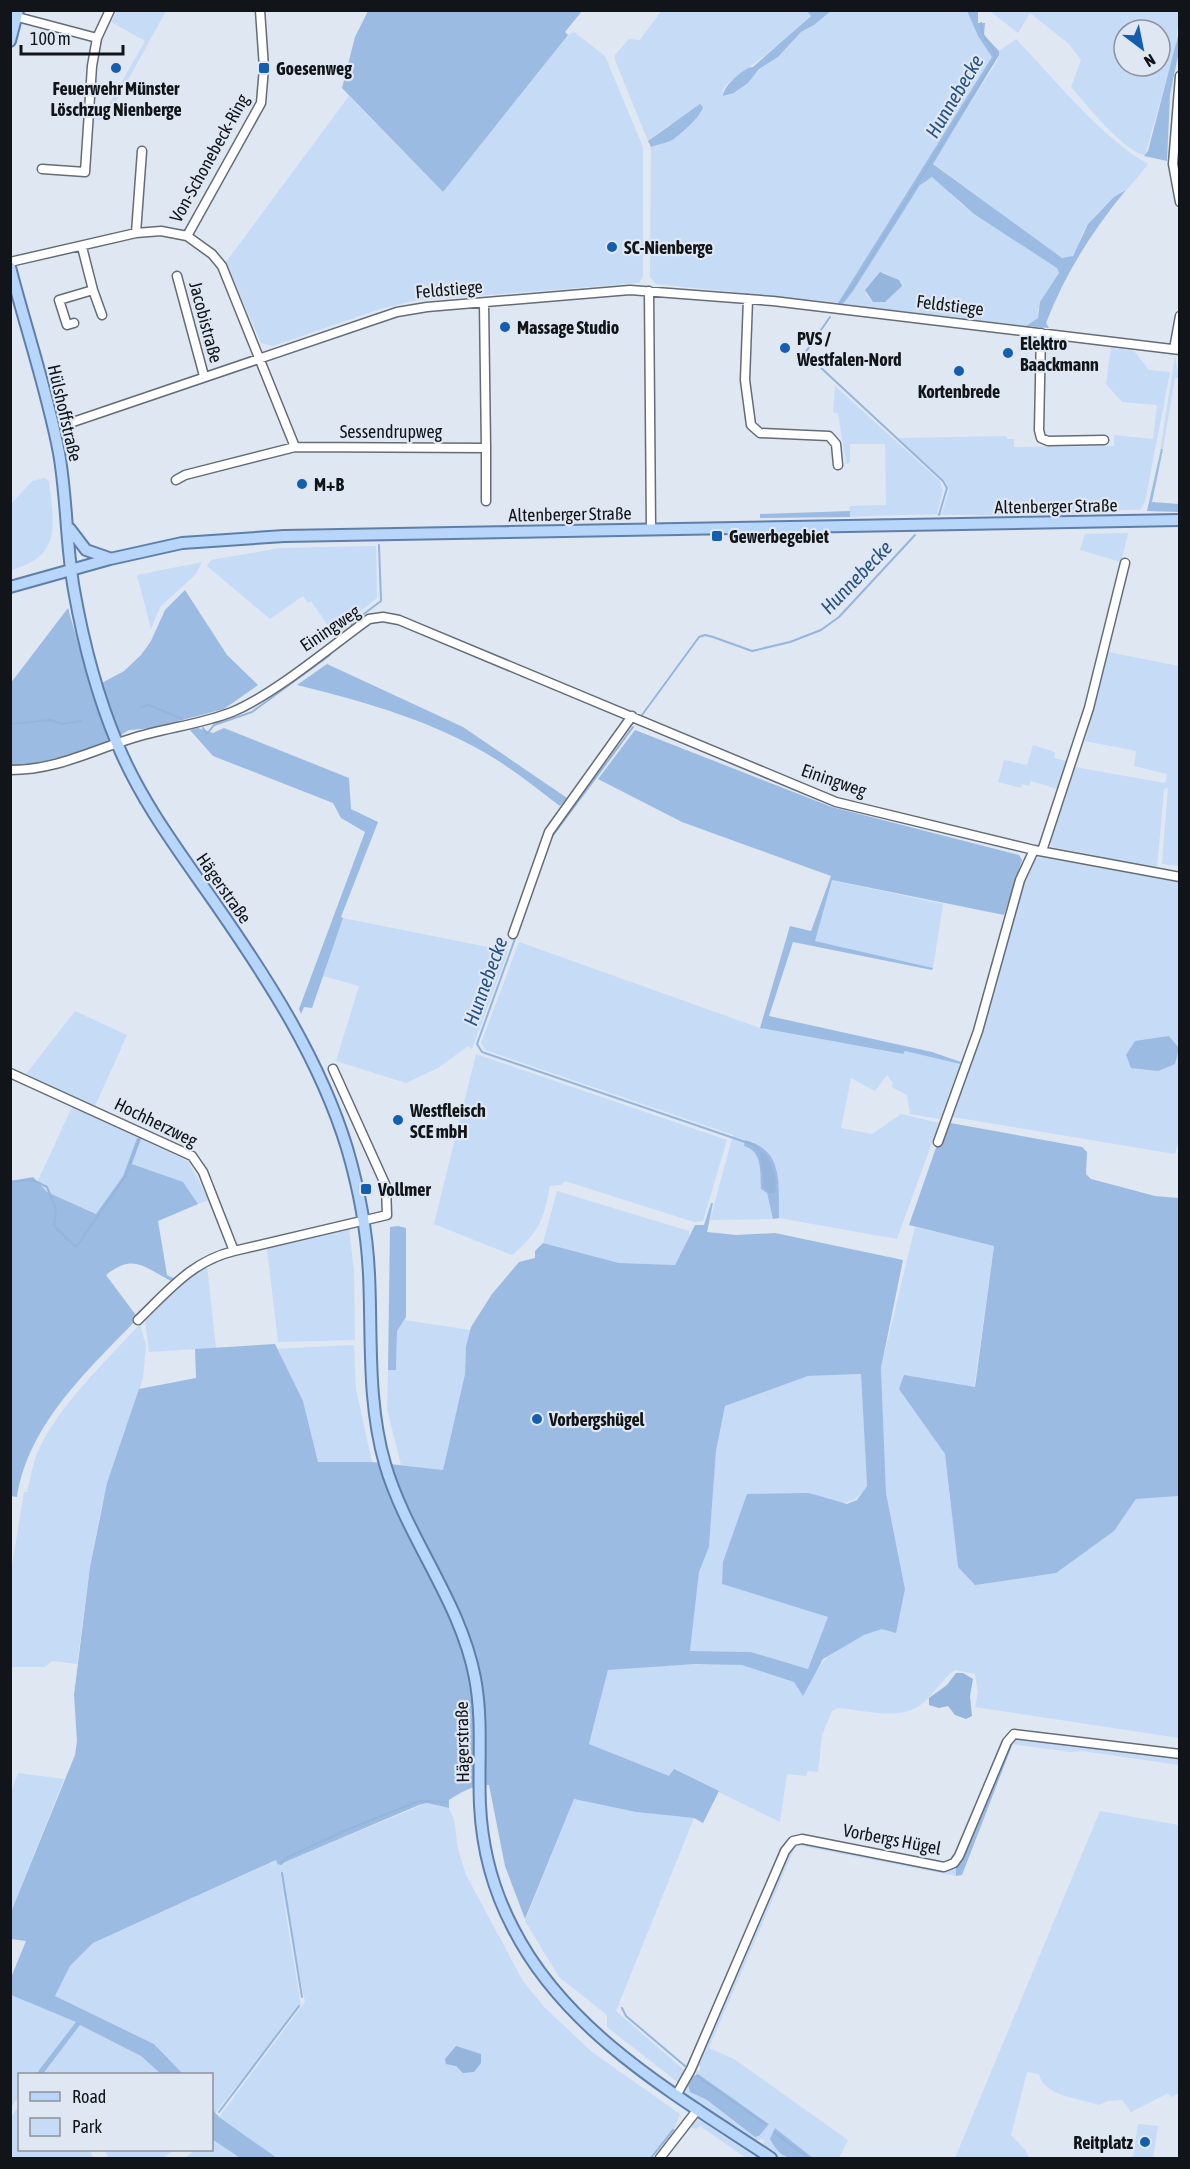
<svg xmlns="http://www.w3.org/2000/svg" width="1190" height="2169" viewBox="0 0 1190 2169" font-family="'Asap Condensed',sans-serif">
<rect width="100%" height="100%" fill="#dfe7f2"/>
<path fill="#c6dbf6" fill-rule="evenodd" d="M662,10H807L811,15L780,44L727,84L722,91L724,96L737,92L748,83L759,69L781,54L801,32L814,25L831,11H967L978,36L993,57L838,303L656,284L650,277L651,147L670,141L702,111L669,125L648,141L615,60V55L629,39L640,40Z
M117,11H166L106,120L94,119L95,111L103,115L145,41L111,22Z
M990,11H1179L1176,46L1145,155C1124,152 1086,104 1071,87L1081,60L1069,44L1030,13L1018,33ZM1124,30H1160V66H1124Z
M574,32L605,56L643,147V277L639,283L413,301L380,309L273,346L261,343L226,262L349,96L443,192L568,35Z
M1016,39C1055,79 1099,136 1148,164C1141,172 1134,183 1126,190C1112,202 1099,209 1087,225C1079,235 1080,251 1069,258L1059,257L933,163L997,61L999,51Z
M928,177C942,178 950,194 960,203C991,227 1026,245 1057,268L1059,273L1038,309V318L1026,326L843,304L920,185ZM883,272L899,280L887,301L873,302L866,295V288Z
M1111,348L1134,351L1149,370L1170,372L1145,502L1140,510C1111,508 1082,515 1053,515C985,516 918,513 850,517V506L886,505L885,444H850V463L846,464L838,413H833L835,386L940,481L943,491L937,513H942L949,490L947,483L898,438L1006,436L1007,439H1014V447L1114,446V435L1153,439L1157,405L1122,402L1106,384Z
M1175,356L1179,378H1175L1163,449L1160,451Z
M45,478L49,481C54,526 62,556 11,570V504L32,481Z
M1128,533L1121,562L1080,550L1085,534Z
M376,546L377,598L345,623L347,628L335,636L311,601L308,603L303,596L270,619L207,566L211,560L280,548Z
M202,562L195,575L160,607L151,629L137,575Z
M1108,652L1179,666V866L1162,864L1168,788L1164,789L1157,868L1053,847L1050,843L1075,767L1165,783L1167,774L1134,766L1136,751L1085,741Z
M1033,745L1055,752L1054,758L1067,761L1058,789L1031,781L1029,786L1022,784L1021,788L998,782L1004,760L1027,765Z
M1040,857L1179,882L1180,1135L1175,1154L953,1117L985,1025L1027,874L1034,860Z
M831,880L943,904L933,968L815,941Z
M343,918L508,951L472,1049L468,1046L438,1068L406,1083L336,1061L359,986L323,976Z
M519,942L760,1028L902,1054L905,1051L960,1064L940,1119L910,1114L907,1095L892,1087L893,1083L887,1075L875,1091L851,1078L841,1128L872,1134L901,1114L939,1123L897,1239L779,1218C778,1185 785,1150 746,1140L744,1146C763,1151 760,1173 761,1189L767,1193L773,1219L710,1220L733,1135L485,1050L481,1043Z
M75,1011L127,1035L95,1106L26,1074Z
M476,1054L727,1140L703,1221L694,1222L565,1181L561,1185L550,1186C543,1221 540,1231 512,1255L434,1224Z
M76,1107L138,1135L123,1176L96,1214L47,1192L37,1183L71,1109Z
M141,1139L188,1161L209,1200L198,1204L183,1182L132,1164Z
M557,1191L689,1231V1237L675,1265L619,1263L543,1243Z
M915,1227L994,1245L974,1388L904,1375L900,1389L945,1454L958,1567L1114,1531L1136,1499L1179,1496V1738L975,1707L978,1692L975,1674L955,1670C943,1678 935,1693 923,1703C901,1722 864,1710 838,1708L832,1711L822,1735L818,1772L808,1771L806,1776L787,1774L780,1822L674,1770L669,1777L589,1744L608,1670C651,1667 695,1662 739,1665C765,1666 782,1684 810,1679C828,1651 850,1639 882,1629L905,1589L886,1493L881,1368Z
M349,1229L354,1271L355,1340L278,1342L267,1249Z
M207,1265L216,1348L149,1352L145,1320L178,1287Z
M404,1320L470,1330L466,1346L465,1374L443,1470L401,1465L387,1409L388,1370H396L397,1331Z
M140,1324L146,1346L143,1378L102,1505L90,1567L77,1664L52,1661L45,1667H11V1572L24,1492H27C30,1480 32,1467 36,1456C55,1409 106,1361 140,1324Z
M354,1345L356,1389L372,1462H318L303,1401L275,1349Z
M861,1374L867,1486C848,1513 835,1501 809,1493L722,1584L828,1617L808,1669L751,1652L690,1651L699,1572L709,1547L716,1451L725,1406L808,1376Z
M1016,1736L1179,1755V1765L1082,1751L1070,1752L1011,1744L956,1868V1876L796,1845L709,2048L734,2059L848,2140L839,2158H813L775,2128L783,2155L787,2158H780L763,2146L764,2139L753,2141L686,2096L685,2088L693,2072L699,2071L701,2067L696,2065L788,1849L799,1842L949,1869L1009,1742ZM695,2074L769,2123L758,2137L707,2100L694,2094L690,2080Z
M18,1773L64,1779L11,1912L10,1795Z
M574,1799L636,1812L694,1818L616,2011L684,2070L680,2084L607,2027V2015L559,1977L525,1921Z
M427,1803L449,1808L454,1819L458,1849L466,1875L523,1981L544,2007L592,2052L680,2114L673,2133L652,2158H277L219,2117L305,2002L281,1884L301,2006L215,2113L212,2109V2074H183L154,2044L55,1996L70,1966L93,1943L277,1860L278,1865Z
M1100,1811L1179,1825V2093L1171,2097L1168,2093L1131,2112L1122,2100L1107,2101L1099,2105C1081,2099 1043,2096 1039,2074L1027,2072L1011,2135L1026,2151L1029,2158H955Z
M11,1995L77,2022L36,2074H20L19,2096L11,2108Z
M80,2025L141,2056L161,2074H43Z
M19,2106L20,2150H90L93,2158H11V2117Z
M698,2119L757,2158H746L700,2126L695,2130L689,2125Z
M1138,2124L1158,2126L1153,2158H1133Z
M212,2139L240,2158H185L195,2150H212Z
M105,2150H174L163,2158H108Z"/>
<path fill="#9bbbe2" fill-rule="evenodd" d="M368,11V10L582,11L565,32L568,35L443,192L342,88L355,37Z
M807,11H831L814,25L801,32L778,57L759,69L748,83L734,93L723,96C722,87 746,66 753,67L811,16Z
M967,11H978V23H985L984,35L999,51V55L933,164L1062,258L1073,256L1088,224L1114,197L1126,190C1092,231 1065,274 1046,323L1049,328L1026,326L1038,318L1040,302L1059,273L1057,268L974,214L932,177L920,185L853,291L843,304L838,303L992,57L978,36Z
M1179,32V51L1170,95L1167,161L1144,156L1148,151Z
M700,104L703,107C700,118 683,131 674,139C668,143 658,144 651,147L648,141Z
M1161,449H1163L1152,502L1179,504V512L1147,511Z
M850,511V517L760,518V514Z
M185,590L227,655L258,685L224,709L152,728L129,730L104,745L27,769H11L10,684L68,608L91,689L124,671L141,655L151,641L165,610Z
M327,664L463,727L567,798L560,806C540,791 519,774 497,760C437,722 366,702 297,685Z
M198,728L213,733L224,728L349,778L351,809L378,822L341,917L343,918L312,1008L304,1007L301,1014L299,1009L365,832L341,818L333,803L213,756L190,730Z
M635,730L832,807L1019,855L1022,860L1004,915L832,880L815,941L933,968L932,970L793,942L769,1016L932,1052L961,1062L960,1064L905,1051L903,1054L760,1028L790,926L811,931L831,876L682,822L598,779Z
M1169,1036L1179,1048L1175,1064L1158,1071L1131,1068L1126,1055L1135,1041Z
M945,1122L1082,1147L1087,1152L1086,1174L1091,1179L1155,1196L1179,1198V1496L1136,1499L1114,1531L1056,1573L975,1585L958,1567L945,1454L899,1389L904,1375L975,1387L994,1246L909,1225Z
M137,1138L141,1139L132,1164L183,1182L198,1204L158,1221L167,1275L175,1279L173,1282C145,1268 134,1252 106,1275L138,1318C89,1369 28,1424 17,1497L10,1496V1181L33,1177L47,1192L96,1214L123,1176Z
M745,1140C785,1150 778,1185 779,1218L773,1219L767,1193L761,1189C760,1174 763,1151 744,1146Z
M711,1203H713L707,1232L736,1235L775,1233L903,1260L881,1368L886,1493L905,1589L896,1633L882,1629L864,1635L823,1659L803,1696L794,1682L742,1665L695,1664L608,1670L589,1744L669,1776L674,1769L719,1791L703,1823L694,1818L636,1812L574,1799L525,1919L505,1866L489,1785C475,1784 461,1792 449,1800V1808L427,1803L419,1805L278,1865L276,1860L93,1943L70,1966L55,1996L154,2044L183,2074H161L141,2056L80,2025L43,2074H36L76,2022L11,1995L10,1980L26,1941L11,1939V1912L75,1755L77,1741L74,1695L90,1567L107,1483L139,1389L196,1378L195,1349L275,1344L303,1401L318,1462H372L443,1470L465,1374L466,1346L471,1327L492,1294L519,1262L535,1258V1251L543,1243L619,1263L675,1265L695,1225H704ZM861,1374L867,1486L857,1500L847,1504L809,1493L747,1494L723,1562L722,1584L828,1617L808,1669L751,1652L690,1651L699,1572L709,1547L716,1451L725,1406L808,1376Z
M398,1226L406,1228V1317L397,1331L396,1370H388L390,1227Z
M1013,1743L962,1875L956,1876V1868L1010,1745Z
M698,2074L769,2124L759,2136L755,2137L707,2100L690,2092L688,2085L693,2076Z
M212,2109L219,2117L277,2158H240L212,2139Z
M775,2128L813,2158C790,2159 782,2161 770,2139Z"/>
<path fill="#96b5dc" d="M880,272L899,280L902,286L885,302H873L865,290Z
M760,1151L766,1154C773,1166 778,1179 775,1193H769L764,1187Z
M956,1673H963L973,1679L970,1696L972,1716L966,1719L955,1715L948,1706L939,1708L929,1705V1698L947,1685Z
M456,2046L481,2054V2063L474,2072L463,2073L456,2066L446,2064L445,2059Z"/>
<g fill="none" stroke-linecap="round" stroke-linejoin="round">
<path stroke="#96b5dc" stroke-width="2" d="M839,304L853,286L995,59C997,46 980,41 981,23
M830,317L805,353L943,481L947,488L939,515
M351,626L353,622L381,601L379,545
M141,707L149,705L182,719
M642,715L699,637L705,635L713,637L752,651L790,642L821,630L839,617L915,535
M10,724L51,720L62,724L81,721
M203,728L207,734L214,725L252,712L330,655
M551,838L633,727
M516,936L477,1044L482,1052L754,1145L760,1151
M10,1182L33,1180L47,1187L56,1209L54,1226L76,1247L125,1177L140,1137
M281,1864L286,1858L344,1831L419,1801L447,1802
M282,1873L302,1997
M622,2008L626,2016L685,2066
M697,2076L765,2124
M219,2112L299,2006
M774,2132L808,2158
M651,2158L673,2130"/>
<defs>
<path id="minor" d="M10,15L97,38L110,10
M1180,76L1173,164L1180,202
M42,169L85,172L92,66L97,38
M136,233L142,151
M187,236L261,103L264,68L260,10
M10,262L136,233L161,231L187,236L212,254L222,266L295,447L185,475L176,480
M177,276L204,376
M93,290L102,315
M649,291L651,529
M748,299L745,380L751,425L760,433L829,436L836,444L838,465
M484,303L486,448
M74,323L67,325L59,300L93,290L82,247
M1041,333L1039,430L1041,438L1048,441L1104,440
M1174,349L1180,316
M73,422L397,312L427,307L630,290L773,301L1180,350
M295,447L486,448V501
M10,770C56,770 88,752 130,739C163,728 199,725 232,712C275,694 330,647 369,619L383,617L399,620L836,802L1034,850L1180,877
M1042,851L1089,708L1125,563
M513,934L549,832L632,716
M10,1073L192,1156L203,1172L234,1251L387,1215L386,1186L333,1069
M938,1142L978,1031L1020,880L1034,850
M138,1320C168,1291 192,1261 234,1251
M677,2094L691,2069L785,1851L793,1841L802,1839L944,1867L954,1863L959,1856L1007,1742L1014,1734L1180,1754
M660,2158L698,2109"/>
<path id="major" d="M10,41L18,10
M10,267C26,329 47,390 59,453C67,498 66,545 74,590C83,641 97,695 117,743C141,802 181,854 217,906C269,981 320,1060 347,1148C359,1189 367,1231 369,1274C372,1337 367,1402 385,1464C407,1539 460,1600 475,1678C483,1720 478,1763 480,1805C482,1848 493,1890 513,1928C566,2033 676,2095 771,2158
M70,529L86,550L109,558
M10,587L110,559L182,543L284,536L1180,520"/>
</defs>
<use href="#minor" stroke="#646c75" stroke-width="11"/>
<use href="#major" stroke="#5f7fa8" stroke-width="14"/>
<use href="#minor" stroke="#fff" stroke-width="8"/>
<use href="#major" stroke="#b8d5fa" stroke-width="10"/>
</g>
<g fill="#155eae" stroke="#dfe7f2" stroke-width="2">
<circle cx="116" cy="68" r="6"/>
<rect x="258" y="62" width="12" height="12" rx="3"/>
<circle cx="612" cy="247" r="6"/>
<circle cx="505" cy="327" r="6"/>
<circle cx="785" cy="348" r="6"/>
<circle cx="1008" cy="353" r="6"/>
<circle cx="959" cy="371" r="6"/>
<circle cx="302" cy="484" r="6"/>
<rect x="711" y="530" width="12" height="12" rx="3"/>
<circle cx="398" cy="1120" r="6"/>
<rect x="360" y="1183" width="12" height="12" rx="3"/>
<circle cx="537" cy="1419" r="6"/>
<circle cx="1145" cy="2142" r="6"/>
</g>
<g text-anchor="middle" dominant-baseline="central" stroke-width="4.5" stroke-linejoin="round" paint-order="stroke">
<g font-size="18" font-weight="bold" fill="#111418" stroke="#dfe7f2" text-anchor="start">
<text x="276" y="68">Goesenweg</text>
<text x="116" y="88" text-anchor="middle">Feuerwehr Münster<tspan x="116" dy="21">Löschzug Nienberge</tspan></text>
<text x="624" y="247">SC-Nienberge</text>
<text x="517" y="327">Massage Studio</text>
<text x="797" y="338">PVS /<tspan x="797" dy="21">Westfalen-Nord</tspan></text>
<text x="1020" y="343">Elektro<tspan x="1020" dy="21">Baackmann</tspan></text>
<text x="959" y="391" text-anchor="middle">Kortenbrede</text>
<text x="314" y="484">M+B</text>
<text x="729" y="536">Gewerbegebiet</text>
<text x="410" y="1110">Westfleisch<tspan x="410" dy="21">SCE mbH</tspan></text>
<text x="378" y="1189">Vollmer</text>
<text x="549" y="1419">Vorbergshügel</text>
<text x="1133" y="2142" text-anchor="end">Reitplatz</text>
</g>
<g font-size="18" fill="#111418" stroke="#dfe7f2">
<text transform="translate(209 158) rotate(-61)">Von-Schonebeck-Ring</text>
<text transform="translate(449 289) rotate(-5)">Feldstiege</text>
<text transform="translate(950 305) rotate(7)">Feldstiege</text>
<text transform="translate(206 322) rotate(75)">Jacobistraße</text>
<text transform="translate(65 413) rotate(77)">Hülshoffstraße</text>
<text x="391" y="431">Sessendrupweg</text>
<text transform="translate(1056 506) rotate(-1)">Altenberger Straße</text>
<text transform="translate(570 514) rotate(-1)">Altenberger Straße</text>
<text transform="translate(330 628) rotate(-34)">Einingweg</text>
<text transform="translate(834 780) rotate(19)">Einingweg</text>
<text transform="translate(224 888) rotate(55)">Hägerstraße</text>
<text transform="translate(156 1122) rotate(26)">Hochherzweg</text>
<text transform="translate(462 1742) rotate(-91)">Hägerstraße</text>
<text transform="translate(892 1839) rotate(11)">Vorbergs Hügel</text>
</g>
<g font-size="20" font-style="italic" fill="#275183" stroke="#dfe7f2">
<text transform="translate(954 96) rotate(-59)">Hunnebecke</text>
<text transform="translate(856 577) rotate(-46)">Hunnebecke</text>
<text transform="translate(485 981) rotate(-70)">Hunnebecke</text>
</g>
</g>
<rect width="1190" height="2169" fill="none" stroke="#111418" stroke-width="24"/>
<rect x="18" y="2073" width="195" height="78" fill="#dfe7f2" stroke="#8d939b" stroke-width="1.5"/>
<rect x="30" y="2092" width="30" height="9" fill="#b8d5fa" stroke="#8d939b" stroke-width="1.5"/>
<text x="72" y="2103" font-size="18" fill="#111418">Road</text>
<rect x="30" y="2118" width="30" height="18" fill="#c6dbf6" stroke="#8d939b" stroke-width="1.5"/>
<text x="72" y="2133" font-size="18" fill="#111418">Park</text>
<g transform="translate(1142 48) rotate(148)"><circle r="28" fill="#dfe7f2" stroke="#8d939b" stroke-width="1.5"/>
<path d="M0-4.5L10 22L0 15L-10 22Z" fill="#155eae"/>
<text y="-9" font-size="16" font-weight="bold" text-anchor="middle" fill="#111418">N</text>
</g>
<path d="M21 45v9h102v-9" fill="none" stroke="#111418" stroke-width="3"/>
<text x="30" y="45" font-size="18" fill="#111418" stroke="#dfe7f2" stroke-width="4.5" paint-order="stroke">100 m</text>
</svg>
